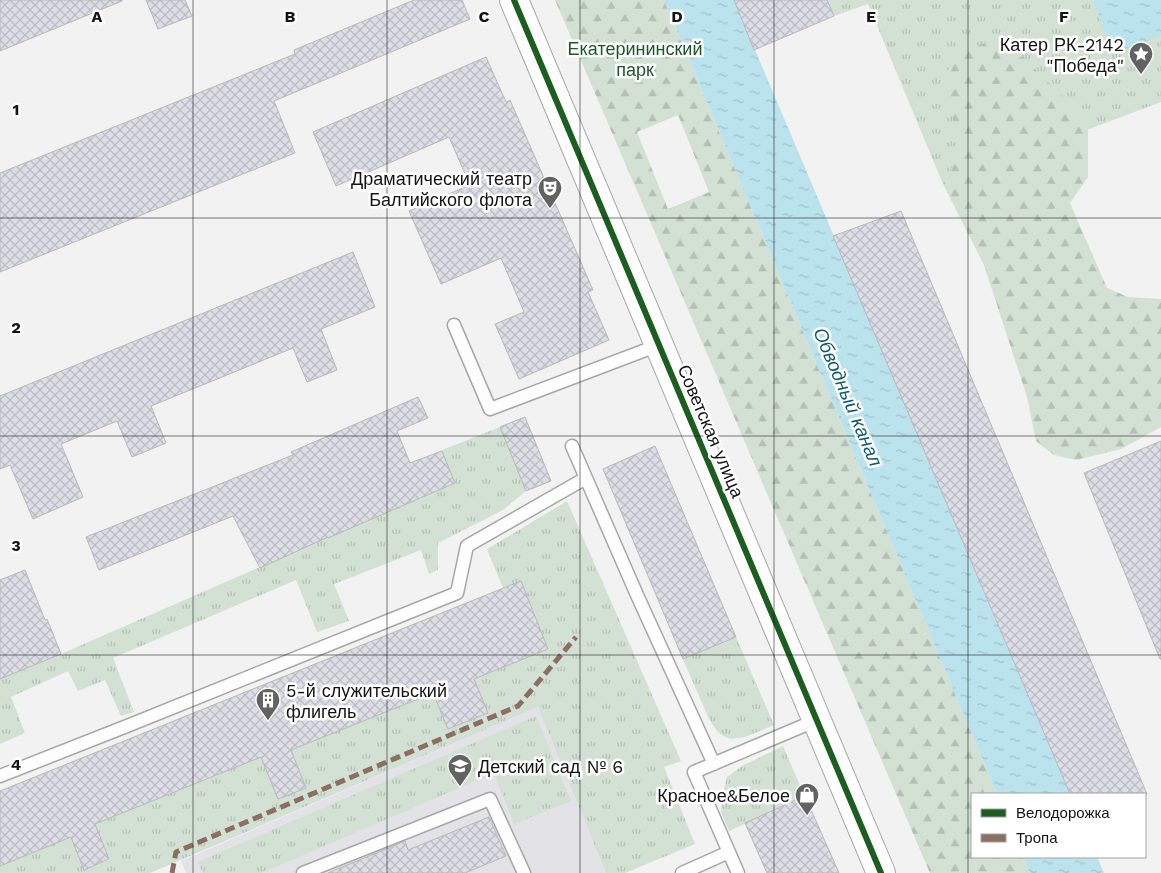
<svg xmlns="http://www.w3.org/2000/svg" width="1161" height="873" viewBox="0 0 1161 873" font-family="'Work Sans',sans-serif">
<defs>
<pattern id="grass-tufts" width="24" height="20" patternUnits="userSpaceOnUse" patternTransform="scale(1.25)"><rect width="24" height="20" fill="#d3e0d4"/><path d="M3 7l-1-3M5 7V3M7 7l1-3M15 17l-1-3M17 17v-4M19 17l1-3" fill="none" stroke="#b4bfb5"/></pattern>
<pattern id="forest-firs" width="22" height="20" patternUnits="userSpaceOnUse" patternTransform="scale(1.25)"><rect width="22" height="20" fill="#d3e0d4"/><path d="M5 1l3.5 6h-7zM16 11l3.5 6h-7z" fill="#b4bfb5"/></pattern>
<pattern id="water-ripples" width="26" height="14" patternUnits="userSpaceOnUse" patternTransform="scale(1.25)"><rect width="26" height="14" fill="#bbe3ed"/><path d="M2 4q2-2 4 0t4 0M15 11q2-2 4 0t4 0" fill="none" stroke="#a0c2ca"/></pattern>
<pattern id="building-cross-hatch" width="8" height="8" patternUnits="userSpaceOnUse" patternTransform="scale(1.25)"><rect width="8" height="8" fill="#dcdde5"/><path d="M0 0l8 8M0 8l8-8" fill="none" stroke="#bcbdc4"/></pattern>
</defs>
<rect width="100%" height="100%" fill="#f2f2f2"/>
<path fill="#e2e2e7" d="M538,707L606,873H186L181,861Z"/>
<path fill="url(#grass-tufts)" d="M827,0H1161V102L943,184L868,4L834,16Z
M500,427L526,491L503,510L438,543V570L429,574L421,550L334,584L349,621L317,632L296,580L113,658L134,712L121,716L105,680L78,691L68,671L11,697L25,733L0,744V679L61,654L310,545L455,483L442,450Z
M567,501L681,761L664,767L695,844L625,873H606L538,707L150,873H0V866L71,837L84,869L109,860L95,824L261,757L278,799L306,788L291,750L433,693L448,729L487,714L474,679L548,648L521,582L503,588L487,549Z
M736,637L774,725L745,737L731,739L723,736L717,731L709,719L683,659Z
M536,716L571,801L514,824L494,773L261,873H203L198,862Z
M783,746L805,797L729,831L721,812L722,797L727,777L742,766Z"/>
<path fill="url(#forest-firs)" fill-rule="evenodd" d="M555,0H664L997,794H972V857H1023L1030,873H930ZM678,115L709,192L668,209L637,132Z
M1002,39L1034,68L1063,97L1088,129V177L1070,203L1107,288L1128,297L1161,299V427L1121,449L1076,460L1054,455L1036,441L1027,397L984,265L943,184L961,149L949,105L944,76L962,49Z"/>
<path fill="url(#water-ripples)" d="M664,0H734L1070,794H997Z
M1093,0H1161V35L1114,54Z
M1023,857H1097L1104,873H1030Z"/>
<path fill="url(#building-cross-hatch)" stroke="#b9b9b9" d="M0,0H122V1L0,51Z
M146,0H185L192,16L158,29Z
M414,0H462L470,19L274,101L295,153L0,272V173L295,54L294,50Z
M734,0H827L834,16L754,50Z
M486,57L506,102L510,100L593,290L588,292L609,340L519,379L495,324L524,312L501,258L441,284L409,211L470,185L449,137L336,186L313,132Z
M901,211L1147,794H1070L833,236Z
M353,252L375,307L321,329L337,370L307,382L293,348L151,406L166,443L132,457L117,421L61,444L83,497L33,519L10,465L0,469V396Z
M418,397L428,418L397,431L410,463L442,451L455,483L328,538V537L260,568L233,516L99,570L86,537L293,455L291,452Z
M525,417L551,481L526,491L500,427Z
M1161,441V659H1160L1084,473Z
M655,446L736,637L683,659L603,469Z
M25,570L45,620L47,619L61,654L0,679V580Z
M521,581L548,649L474,679L488,713L448,729L433,693L291,750L306,788L278,799L261,757L95,824L109,859L84,870L71,837L0,866V791Z
M805,796L839,873H767L745,823Z
M489,817L506,856L465,873H328L405,841L408,850Z"/>
<g fill="none" stroke-linecap="round" stroke-linejoin="round">
<defs>
<path id="service" d="M454,325L490,409L659,345
M572,446L637,595L714,764
M0,776L127,726L457,593L467,546L586,478
M303,873L490,799L524,873
M682,873L729,852
M738,873L694,772L817,720"/>
<path id="tertiary" d="M514,0L881,873"/>
</defs>
<use href="#service" stroke="#a7a7a7" stroke-width="15"/>
<use href="#tertiary" stroke="#a7a7a7" stroke-width="30"/>
<use href="#service" stroke="#fdfdfd" stroke-width="12"/>
<use href="#tertiary" stroke="#fdfdfd" stroke-width="28"/>
<path stroke="#8d6e63" stroke-width="5" stroke-dasharray="10 5" stroke-linecap="butt" d="M172,873L176,852L518,706L576,637"/>
<defs>
<path id="cycleway" d="M514,0L881,873"/>
</defs>
<use href="#cycleway" stroke="#fff" stroke-width="9"/>
<use href="#cycleway" stroke="#1b5e20" stroke-width="6"/>
</g>
<path fill="none" stroke="#141415" stroke-width="1" stroke-opacity="0.55" d="M193,0V873M387,0V873M580,0V873M774,0V873M968,0V873M0,218H1161M0,436H1161M0,655H1161"/>
<defs>
<symbol id="sight-pin" viewBox="-11 -11 22 30"><path d="M0 17L-7.5 6A9.5 9.5 0 1 1 7.5 6Z" fill="#626262" stroke="#fff"/><path d="M0-6L1.8-2.2L6-1.7L2.9 1.2L3.7 5.4L0 3.3L-3.7 5.4L-2.9 1.2L-6-1.7L-1.8-2.2Z" fill="#fff"/></symbol>
<symbol id="theatre-pin" viewBox="-11 -11 22 30"><path d="M0 17L-7.5 6A9.5 9.5 0 1 1 7.5 6Z" fill="#626262" stroke="#fff"/><path d="M-5-5.5Q0-4 5-5.5V0Q5 5 0 6Q-5 5-5 0ZM-3.3-2.5H-1v1.5H-3.3ZM1-2.5H3.3v1.5H1ZM-2.8 1Q0 5.5 2.8 1Z" fill="#fff"/></symbol>
<symbol id="building-pin" viewBox="-11 -11 22 30"><path d="M0 17L-7.5 6A9.5 9.5 0 1 1 7.5 6Z" fill="#626262" stroke="#fff"/><path d="M-4-6H4V6H1V3H-1V6H-4ZM-2.5-4.3h1.7v1.8h-1.7ZM.8-4.3h1.7v1.8H.8ZM-2.5-1h1.7V.8h-1.7ZM.8-1h1.7V.8H.8Z" fill="#fff"/></symbol>
<symbol id="school-pin" viewBox="-11 -11 22 30"><path d="M0 17L-7.5 6A9.5 9.5 0 1 1 7.5 6Z" fill="#626262" stroke="#fff"/><path d="M0-5L7-2L0 1L-7-2ZM-4 1L0 2.5L4 1V4Q0 6-4 4Z" fill="#fff"/></symbol>
<symbol id="shop-pin" viewBox="-11 -11 22 30"><path d="M0 17L-7.5 6A9.5 9.5 0 1 1 7.5 6Z" fill="#626262" stroke="#fff"/><path d="M-5-2.5h2.3a2.7 3.5 0 0 1 5.4 0H5L5.5 6h-11ZM-1.5-2.5h3a1.5 2.3 0 0 0-3 0Z" fill="#fff"/></symbol>
</defs>
<g fill-rule="evenodd">
<use href="#sight-pin" x="1127" y="40" width="28" height="38"/>
<use href="#theatre-pin" x="536" y="174" width="28" height="38"/>
<use href="#building-pin" x="254" y="686" width="28" height="38"/>
<use href="#school-pin" x="446" y="752" width="28" height="38"/>
<use href="#shop-pin" x="793" y="781" width="28" height="38"/>
</g>
<g text-anchor="middle" dominant-baseline="central" stroke-width="5" stroke-linejoin="round" paint-order="stroke">
<g font-size="18" fill="#141415" stroke="#fff" text-anchor="end">
<text x="1124" y="44">Катер РК-2142<tspan x="1124" dy="21">"Победа"</tspan></text>
<text x="532" y="178">Драматический театр<tspan x="532" dy="21">Балтийского флота</tspan></text>
<text x="286" y="690" text-anchor="start">5-й служительский<tspan x="286" dy="21">флигель</tspan></text>
<text x="478" y="766" text-anchor="start">Детский сад № 6</text>
<text x="790" y="795">Красное&amp;Белое</text>
</g>
<g font-size="18" fill="#1d552a" stroke="#fff">
<text x="635" y="48">Екатерининский<tspan x="635" dy="21">парк</tspan></text>
</g>
<g font-size="18" fill="#141415" stroke="#fff">
<text transform="translate(711 431) rotate(67)">Советская улица</text>
</g>
<g font-size="19" font-style="italic" fill="#0b5a6a" stroke="#fff">
<text transform="translate(848 397) rotate(67)">Обводный канал</text>
</g>
</g>
<g font-size="16" text-anchor="middle" font-weight="bold" fill="#141415" stroke="#fff" stroke-width="5" stroke-linejoin="round" paint-order="stroke">
<text x="97" y="22">A</text>
<text x="290" y="22">B</text>
<text x="484" y="22">C</text>
<text x="677" y="22">D</text>
<text x="871" y="22">E</text>
<text x="1064" y="22">F</text>
<text x="16" y="115">1</text>
<text x="16" y="333">2</text>
<text x="16" y="551">3</text>
<text x="16" y="770">4</text>
</g>
<rect x="971" y="793" width="175" height="65" fill="#ffffff" stroke="#a1a1a1"/>
<rect x="981" y="809" width="25" height="8" fill="#1b5e20" stroke="#a1a1a1"/>
<text x="1016" y="818" font-size="15" fill="#141415">Велодорожка</text>
<rect x="981" y="834" width="25" height="8" fill="#8d6e63" stroke="#a1a1a1"/>
<text x="1016" y="843" font-size="15" fill="#141415">Тропа</text>
</svg>
